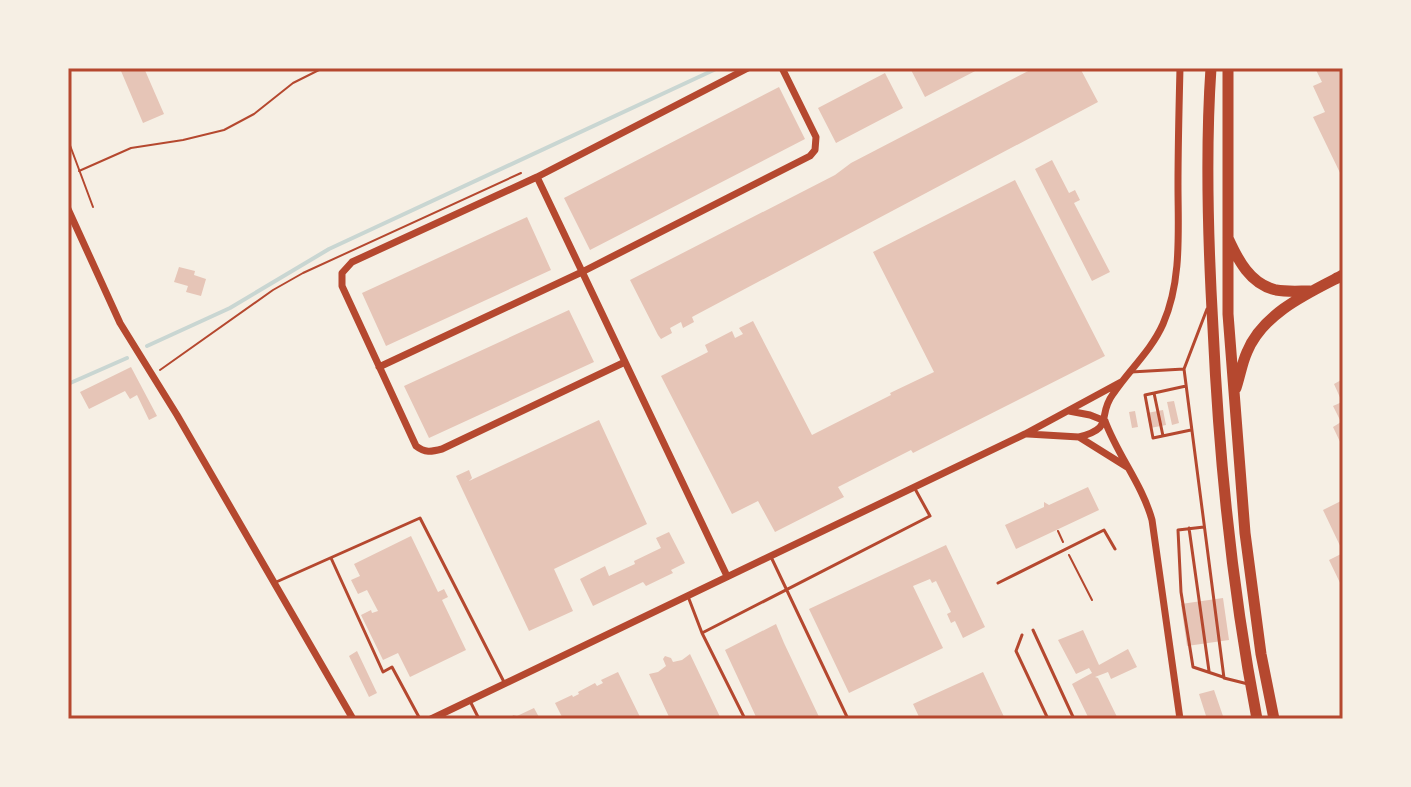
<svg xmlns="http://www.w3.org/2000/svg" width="1411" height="787" viewBox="0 0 1411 787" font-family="'Asap Condensed',sans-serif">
<rect width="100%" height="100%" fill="#f6efe4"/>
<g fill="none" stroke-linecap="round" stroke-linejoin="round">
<path stroke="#c9d6d2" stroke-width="4" d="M147,346L230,308L329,249L718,68
M68,384L127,358"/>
</g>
<path fill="#e6c5b7" d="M127,68H144L164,114L143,123L121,71Z
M910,68H981L925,97Z
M1034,68H1080L1098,102L692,317L694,322L683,328L681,322L670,328L672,333L661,339L658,335L630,280L835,175L851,163Z
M1315,68H1343V179L1313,117L1325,112L1313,86L1322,82Z
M885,73L903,108L836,143L818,108Z
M779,87L805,139L590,250L564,198Z
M1052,160L1069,193L1075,190L1080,200L1074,203L1110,272L1092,281L1035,169Z
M1015,180L1105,356L913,453L911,450L838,487L844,497L775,532L758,501L732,514L661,376L708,352L705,345L732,331L735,338L743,334L739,328L753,321L812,435L891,395L890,393L934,372L873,252Z
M527,217L551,270L386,346L362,293Z
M179,267L195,271L194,275L206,279L201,296L186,292L188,286L174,282Z
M569,310L594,362L429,438L404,386Z
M131,367L157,416L149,420L137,395L130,399L125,391L89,409L80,392Z
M1343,379V448L1333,427L1341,422L1333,406L1342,402L1334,384Z
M1174,401L1179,423L1172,425L1167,402Z
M1163,410L1166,425L1150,428L1147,413Z
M1135,411L1138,427L1132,428L1129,412Z
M599,420L647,524L554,569L573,611L529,631L456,476L469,470L472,478L469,481Z
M1088,487L1099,510L1016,549L1005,525L1044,507V502L1049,505Z
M1343,500V552L1323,510Z
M669,532L685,563L671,570L673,573L646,586L643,582L593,606L580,579L605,566L609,576L635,564L634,561L661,548L656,538Z
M411,536L438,592L444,589L448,597L442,600L466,650L410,677L398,653L383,660L361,615L371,610L372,613L378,611L367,590L358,594L351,580L360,576L354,564Z
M946,545L985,627L963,638L955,621L951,623L947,614L951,612L936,581L932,583L930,579L913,586L943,648L849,693L809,609Z
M1343,553V589L1329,560Z
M1223,598L1229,640L1187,646L1181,604Z
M776,624L784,643L820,719H757L725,650Z
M1083,630L1099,665L1128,649L1137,667L1111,679L1108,672L1095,677L1098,678L1118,719H1089L1072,684L1092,673L1089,668L1076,674L1058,640Z
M357,651L377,693L369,697L349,656Z
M690,654L721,719H670L649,674L658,672L666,666L663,659L665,656L671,658L673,662L682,660Z
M618,672L641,719H563L555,703L572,695L573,697L579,694L578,692L595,683L597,686L603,683L601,680Z
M983,672L1005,719H920L913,704Z
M1214,690L1224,719H1207L1199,694Z
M534,708L540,719H511L513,715L517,716Z"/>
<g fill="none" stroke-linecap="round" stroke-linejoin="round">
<path stroke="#b5482f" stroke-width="2" d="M68,140L93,207
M79,171L131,148L183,140L224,130L254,114L293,83L323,68
M160,370L273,290L303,273L521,173
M1058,531L1063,542
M1069,555L1092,600"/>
<path stroke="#b5482f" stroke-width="3" d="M1207,309L1184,369L1224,678L1248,684
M1131,372L1184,369
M1186,386L1145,395L1153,438L1191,430
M1154,393L1163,436
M1204,527L1178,530L1181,592L1193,667L1223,677
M1189,528L1209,671
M331,558L383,672L392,667L420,719
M772,559L848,719
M274,583L420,518L504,682
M998,583L1104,530L1115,549
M689,599L702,633L745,719
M1033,630L1074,719
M702,633L930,516L914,487
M1022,635L1016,651L1048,719
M471,703L479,719"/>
<path stroke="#b5482f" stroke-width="7" d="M537,177L727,576
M68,209L120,323L177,415L353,719
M625,362L442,449C431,452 425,453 416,446L342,286V273L352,262L537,177L748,68
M379,367L582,272L810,156L815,150L816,137L782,68
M1069,411L1090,415L1105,421
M1105,421C1118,456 1142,484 1152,520L1180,719
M1028,434L1079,437L1127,467
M1079,437C1116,427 1096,417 1113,394C1129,370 1151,351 1163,324C1182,281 1178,231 1178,185C1178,146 1179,107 1180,68
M431,719L1025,434L1121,382"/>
<path stroke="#b5482f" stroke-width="11" d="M1211,68C1205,155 1208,242 1213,328C1219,460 1232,589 1257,719
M1228,68V314L1245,533L1261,654L1274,719
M1228,238C1238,260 1250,284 1276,290C1287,292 1299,291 1310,291
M1236,388C1240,376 1242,363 1247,352C1263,313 1308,293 1343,275"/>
</g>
<rect width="1411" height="787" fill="none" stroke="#f6efe4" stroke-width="140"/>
<rect x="70" y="70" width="1271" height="647" fill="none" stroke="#b5482f" stroke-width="3"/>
</svg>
